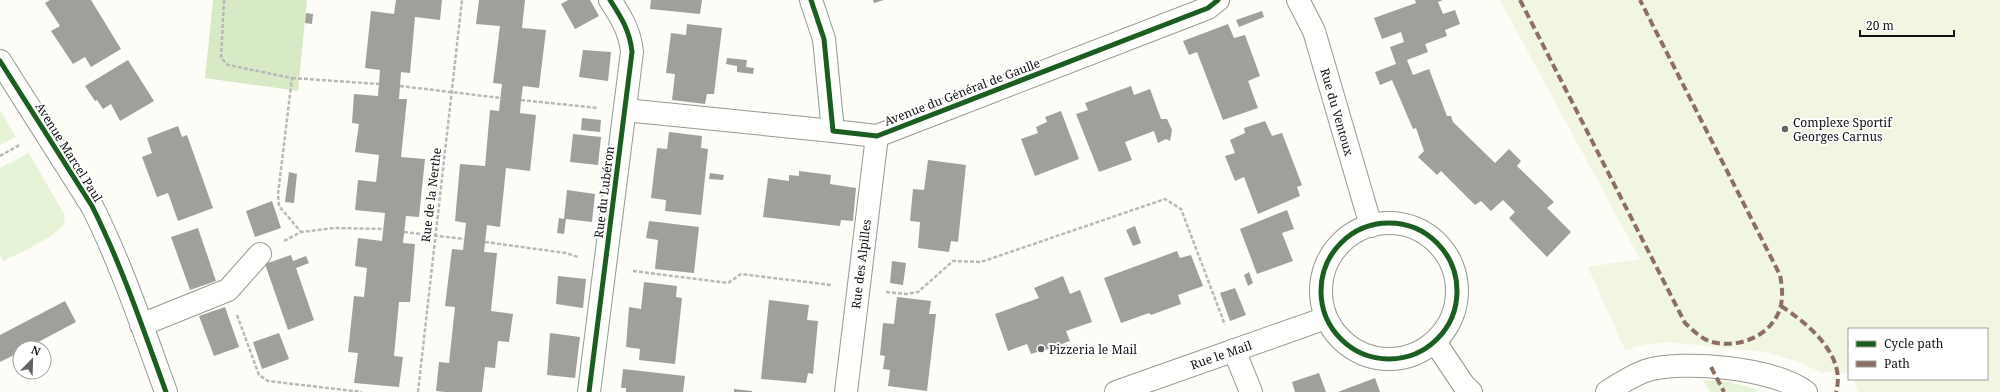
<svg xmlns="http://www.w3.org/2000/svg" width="2000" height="392" viewBox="0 0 2000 392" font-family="'Noto Serif',serif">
<rect width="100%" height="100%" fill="#fdfcf7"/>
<path fill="#e7f3d7" d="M0,110L16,137L0,145Z
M29,153L65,216C64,219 65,222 63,225C56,237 17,254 3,261L0,255V168Z
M1703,380L1728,382L1758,389L1757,392H1710Z"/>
<path fill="#d8eac5" d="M213,0H307L298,91L205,78Z"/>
<path fill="#f0f6e1" d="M1500,0H2000V392H1858L1854,379H1987V329H1849V373L1821,372L1798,362L1766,352L1667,342L1647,344L1625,350L1588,267L1640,259Z"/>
<path fill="#a19f9c" d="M50,0H91L121,49L91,67L85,57L73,64L51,31L60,26L45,3Z
M396,0H442L440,20L415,17L410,73L401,72L399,99H407L401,157L425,159L419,217L406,216L403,243L415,244L410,302H399L394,356L403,357L399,387L354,383L358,353L348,352L354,296L364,297L367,268L355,266L358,238L382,241L385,213L355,210L358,180L376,182L379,155L355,152L359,124L352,123L354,94L378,96L380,70L365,68L371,11L394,14Z
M479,0H525L522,28L546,30L539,88L523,86L521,100L520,113L536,115L530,171L506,168L500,227L487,225L484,252L497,253L491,311L513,314L509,342L498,341L495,368L485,367L482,392H445L436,391L439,362L449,363L455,307L445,306L452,249L463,250L466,223L455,221L460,164L485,166L490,110L499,111L502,84L493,83L500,26L476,24Z
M568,0H590L599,16L575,29L561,4Z
M651,0H702L700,14L650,9Z
M873,0H884L874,3Z
M1415,0H1443L1438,2L1443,14L1455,10L1460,24L1445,30L1447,36L1425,44L1428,52L1407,60L1413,75L1429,69L1447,116H1451L1453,122L1495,163L1509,149L1521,161L1517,166L1554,202L1547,208L1571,232L1547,257L1509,218L1515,212L1503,200L1491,211L1481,201L1475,205L1441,171L1437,175L1418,157L1424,151L1416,128L1413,129L1392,80L1380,85L1375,72L1396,64L1390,47L1404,42L1401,32L1382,39L1374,18L1416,3Z
M1262,11L1264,17L1239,27L1236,20Z
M306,13L313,14L312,24L305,23Z
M687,24L722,28L714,94H707L705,104L672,100L675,74L666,73L671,33L686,35Z
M1228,24L1234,38L1245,35L1260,76L1248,81L1258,108L1223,120L1197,52L1189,55L1183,41Z
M583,50L611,52L608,81L579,77Z
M727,58L747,60L746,67L754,68L753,74L737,72V66L726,64Z
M128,60L154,101L120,121L111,104L103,109L97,100L95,101L85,86Z
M1131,86L1134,95L1150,89L1161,119H1167L1172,130L1170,141L1166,139L1158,143L1154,131L1125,142L1132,160L1099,172L1076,114L1088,110L1085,103Z
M1061,111L1079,159L1035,176L1021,139L1038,133L1036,127L1047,122L1045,117Z
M582,118L601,120L600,132L581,130Z
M1265,121L1272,136L1282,133L1302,185L1297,187L1300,196L1258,214L1244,177L1235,181L1225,156L1235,153L1230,140L1245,133L1244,128Z
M178,126L182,137L187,135L213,208L178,221L168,193L157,197L142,157L152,153L147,138Z
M669,132L702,136L701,148L708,149L701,215L665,211L666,200L651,198L657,148L667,149Z
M573,134L601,137L598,165L570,162Z
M928,160L966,165L958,242L951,241L949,252L918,248L920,222L910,221L913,189L924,190Z
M799,171L831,175L830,184L856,188L853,221L841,220L840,226L763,217L768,178L789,181V175L799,176Z
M289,172L297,174L294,203L285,202Z
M710,173L724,175L723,180L709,179Z
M567,190L595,194L592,222L566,219L564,234L557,233L559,218L564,219Z
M272,201L281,228L255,237L246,211Z
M1287,210L1294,229L1282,233L1293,261L1257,274L1240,229Z
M649,221L699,227L694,273L655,269L658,240L646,238Z
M1135,226L1141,243L1133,246L1126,230Z
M198,228L216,281L190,290L171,237Z
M1177,251L1180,258L1191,255L1203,286L1178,295L1181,304L1151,315L1149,313L1121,323L1104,278Z
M291,255L293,261L306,256L309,263L296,268L314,320L288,330L265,264Z
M892,261L906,263L903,285L890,283Z
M1249,272L1253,283L1248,286L1244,275Z
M558,276L586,279L583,308L556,304Z
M1063,276L1070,294L1080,290L1092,322L1066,331L1070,341L1040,352V351L1031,354L1027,344L1008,351L995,314L1039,298L1034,288Z
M644,282L677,286L676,297L682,298L675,364L639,360L640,349L626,347L629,307L641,309Z
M1235,288L1246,315L1230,321L1220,293Z
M897,297L931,301L929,314H936L927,391L888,386L890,370L883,369L885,356L880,355L883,323L894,324Z
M769,300L809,305L807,320L818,321L813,374L808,373L806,383L761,379Z
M65,301L76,322L27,348H20V352L0,362V335Z
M225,307L239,347L214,356L199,316Z
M279,333L289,359L262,369L253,342Z
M550,333L580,337L575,378L547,375Z
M623,369L685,376L683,392H626V388H621Z
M1319,373L1326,392H1295L1292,382Z
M1375,378L1380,392H1338Z
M734,389L752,391V392H734Z"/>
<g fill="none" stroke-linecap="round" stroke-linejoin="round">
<defs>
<path id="street" d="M811,0L824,39L833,131L877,136L1208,8L1218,0
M1298,0L1314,31L1371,226
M0,61L92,206C122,266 143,329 166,392
M625,110L833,131
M1321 291a68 68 0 1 1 136 0a68 68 0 1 1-136 0Z
M141,325L228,290L260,254
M1435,342L1463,384L1471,392
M1234,350L1251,392
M589,392L632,52C630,31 621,17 610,0
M846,392L877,136
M1116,392L1326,318
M1607,392C1619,384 1632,376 1645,371C1682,359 1774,368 1806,392"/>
</defs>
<use href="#street" stroke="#979795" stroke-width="24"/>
<path stroke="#b9b9b8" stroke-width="2.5" stroke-dasharray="4 2" stroke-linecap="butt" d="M224,0L221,58L228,65L292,78L278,194L279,206L301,232
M292,78L379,84
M400,86L501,98
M521,100L598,108
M0,156L21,144
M404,232L464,239
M284,241L301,232L334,228L384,229
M485,242L566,253L578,257
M633,271L728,283L741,274L831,285
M886,292L906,294L918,292L953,261L981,262L1165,199L1181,209L1225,325
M237,315L259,375L268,381L362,392
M418,392L462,0"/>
<use href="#street" stroke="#fffffe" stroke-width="22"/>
<path stroke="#8d6e63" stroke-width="4" stroke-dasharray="8 4" stroke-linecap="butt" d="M1520,0L1685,323C1693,330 1701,339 1712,342C1740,349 1774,335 1781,305C1783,295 1782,285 1780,275L1640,0
M1781,306C1807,323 1847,355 1836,392
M1711,367L1724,392"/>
<defs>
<path id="cycleway" d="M811,0L824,39L833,131L877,136L1208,8L1218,0
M0,61L92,206C122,266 143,329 166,392
M1321 291a68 68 0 1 1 136 0a68 68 0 1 1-136 0Z
M589,392L632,52C630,31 621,17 610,0"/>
</defs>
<use href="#cycleway" stroke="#fff" stroke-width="8"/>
<use href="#cycleway" stroke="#1b5e20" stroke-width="5"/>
</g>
<g fill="#646362" stroke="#fff" stroke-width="1.5">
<circle cx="1785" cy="129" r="4"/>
<circle cx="1041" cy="349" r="4"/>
</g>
<g text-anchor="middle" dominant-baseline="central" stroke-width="4" stroke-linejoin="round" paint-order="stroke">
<g font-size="12" fill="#111" stroke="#fff">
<text transform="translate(962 92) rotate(-21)">Avenue du Général de Gaulle</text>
<text transform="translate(1337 112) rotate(74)">Rue du Ventoux</text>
<text transform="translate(69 152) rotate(58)">Avenue Marcel Paul</text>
<text transform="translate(604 192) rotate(-83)">Rue du Lubéron</text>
<text transform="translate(431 195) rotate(-83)">Rue de la Nerthe</text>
<text transform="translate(861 264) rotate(-83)">Rue des Alpilles</text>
<text transform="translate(1221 355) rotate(-19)">Rue le Mail</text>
</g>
<g font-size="12" fill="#111" stroke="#fff" text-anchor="start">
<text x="1793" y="122">Complexe Sportif<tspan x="1793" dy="14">Georges Carnus</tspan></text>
<text x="1049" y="349">Pizzeria le Mail</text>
</g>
</g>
<rect x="1848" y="328" width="140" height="52" fill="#ffffff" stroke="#a0a0a0"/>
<rect x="1856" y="341" width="20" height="6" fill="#1b5e20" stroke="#a0a0a0"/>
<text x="1884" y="348" font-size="12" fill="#111111">Cycle path</text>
<rect x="1856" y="361" width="20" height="6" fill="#8d6e63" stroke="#a0a0a0"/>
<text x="1884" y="368" font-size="12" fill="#111111">Path</text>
<g transform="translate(32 360) rotate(23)"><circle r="19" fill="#ffffff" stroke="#a0a0a0"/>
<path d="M0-3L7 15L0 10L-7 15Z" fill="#646362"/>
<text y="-6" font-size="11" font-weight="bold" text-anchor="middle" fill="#111111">N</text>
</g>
<path d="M1860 30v6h94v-6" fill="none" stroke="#111111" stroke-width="2"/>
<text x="1866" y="30" font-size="12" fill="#111111" stroke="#ffffff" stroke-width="3" paint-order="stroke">20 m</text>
</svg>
